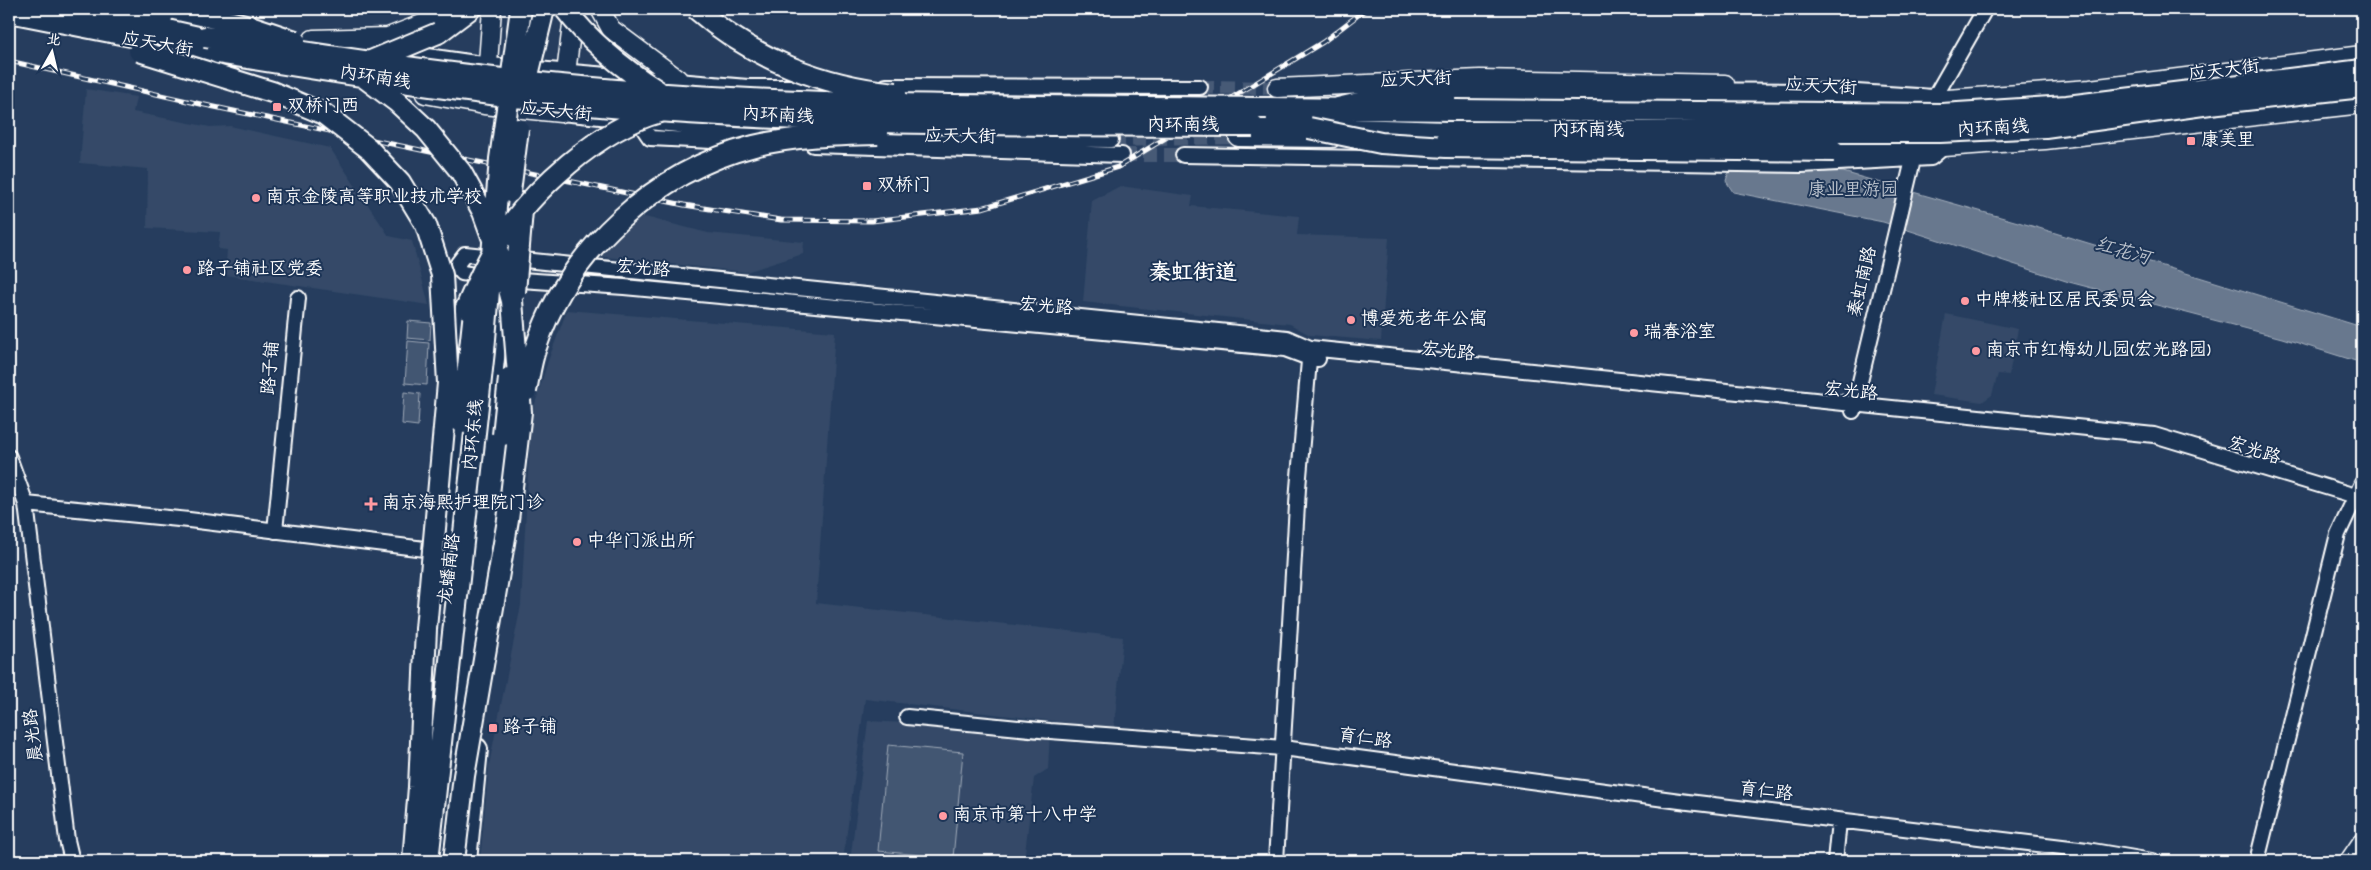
<svg xmlns="http://www.w3.org/2000/svg" width="2371" height="870" viewBox="0 0 2371 870" font-family="Dekko,'LXGW WenKai TC',sans-serif">
<rect width="100%" height="100%" fill="#263d5e"/>
<filter id="ink" filterUnits="userSpaceOnUse"><feTurbulence type="fractalNoise" baseFrequency=".02" numOctaves="2"/><feDisplacementMap in="SourceGraphic" scale="10" xChannelSelector="R" yChannelSelector="G"/><feConvolveMatrix kernelMatrix="1 2 1 2 8 2 1 2 1" color-interpolation-filters="sRGB"/></filter>
<g filter="url(#ink)">
<path fill="#344a68" d="M86,89L136,97L133,112L210,127L230,126L330,148L389,236L412,241L429,305L225,275L227,250L218,249L220,232L147,228L148,169L80,163Z
M1120,186L1193,196L1191,206L1299,216L1297,235L1389,238L1381,341L1310,335L1290,324L1083,302L1092,201Z
M645,217L708,233L804,242L803,254L746,272L597,256L625,224Z
M567,310L835,332L816,603L1123,637L1114,728L865,699L843,861H480L489,765L521,605L531,417L548,361Z
M1946,314L2018,329L2009,375L1998,374L1992,395L1982,402L1931,395Z
M868,721L1050,731L1048,769L1034,778L1024,861H914L851,854Z"/>
<path fill="#425672" stroke="#a0aab8" d="M408,321L431,323L430,340L407,338Z
M408,341L429,343L427,385L405,383Z
M404,392L420,394L418,426L402,424Z
M888,745L963,752L953,858L878,851Z"/>
<path fill="#67788e" stroke="#a4aebb" d="M1736,167L1843,172L2039,228L2362,327V363L2282,338L2069,282L1883,222L1733,192L1726,181L1728,174Z"/>
<g fill="none" stroke-linecap="round" stroke-linejoin="round">
<path stroke="#475a76" stroke-width="14" stroke-dasharray="14 7" stroke-linecap="butt" d="M1200,87L1277,88
M1111,140L1238,137
M1122,155H1183"/>
<defs>
<path id="minor" d="M346,44L489,65L748,87H832
M886,86L1200,87
M1930,108L1933,100L1985,9
M561,113L776,135
M639,122L650,138L754,143
M885,138L1111,140
M813,145L1122,155
M1183,155L1801,165L1931,158L1944,147
M487,277L462,273L458,268V263L465,254L1287,338L1310,348L2154,435L2362,498
M521,280L624,287L1285,349L1309,358L1318,359
M1853,411L1913,160
M9,457L26,504L67,840L72,861
M26,504L189,520L441,551
M275,531L298,298
M471,677L480,620L481,569
M907,717L1050,731L1283,748L1680,801L2087,850L2152,861
M1276,861L1298,488L1310,349
M1835,861L1839,821
M2257,861L2338,534L2362,483"/>
<path id="major" d="M126,9L186,21
M600,9L611,29L678,79
M313,39L388,37L422,24L451,9
M1277,88L1480,79L1725,84
M486,90L492,9
M425,94L484,105L561,113L574,9
M1920,98L1933,100L2090,89L2362,55
M1238,137L1332,138
M1908,147H1944L2045,140L2362,104
M2349,861L2362,842"/>
<path id="highway" d="M68,9L193,34
M9,12L217,53
M438,33L470,9
M1267,108L1455,110
M1338,108L1406,92L1841,94L1933,100
M1253,126L1447,132
M765,127L818,131
M862,132L895,133
M1834,151L1921,148
M450,374L466,308
M450,574L447,551L462,423
M481,578L492,536L503,435
M439,861L502,286
M466,861L477,749"/>
</defs>
<use href="#minor" stroke="#fff" stroke-width="18"/>
<use href="#major" stroke="#fff" stroke-width="21"/>
<use href="#highway" stroke="#fff" stroke-width="24"/>
<use href="#minor" stroke="#1d3557" stroke-width="14"/>
<use href="#major" stroke="#1d3557" stroke-width="18"/>
<use href="#highway" stroke="#1d3557" stroke-width="20"/>
<defs>
<path id="rail" d="M9,61L205,105L684,205L781,220L872,221L982,208L1118,167L1323,42L1366,9"/>
</defs>
<use href="#rail" stroke="#fff" stroke-width="5"/>
<use href="#rail" stroke="#1d3557" stroke-width="3" stroke-dasharray="9" stroke-linecap="butt"/>
<defs>
<path id="highway-bridge" d="M174,9L250,26L295,41
M565,9C591,43 622,68 658,91
M696,9C752,58 822,86 896,93
M205,37C334,57 463,77 593,88C816,109 1043,105 1267,108
M139,51L272,92L324,114L368,148L400,182L426,225L442,275L448,383L426,629L419,787L413,861
M217,53C334,72 450,91 569,103C796,126 1025,125 1253,126
M339,62L357,72L397,102L426,129L461,172L483,212L502,264L512,301L521,412L508,520L464,776L454,861
M366,63L438,33
M524,92L544,9
M1455,110L1942,114L2067,106L2362,70
M1309,128L1381,143L1446,147L1834,151
M1447,132H1940L2045,127L2210,104L2362,87
M510,192L518,129
M515,292L522,211
M466,308C476,286 485,263 498,243C532,190 598,129 660,112
M526,391C529,376 531,361 536,347C568,250 656,171 754,146C795,136 837,135 878,134
M462,423L475,302
M503,435L509,378
M428,861L484,351L500,159L521,9"/>
</defs>
<use href="#highway-bridge" stroke="#fff" stroke-width="24" stroke-linecap="butt"/>
<use href="#highway-bridge" stroke="#1d3557" stroke-width="20"/>
</g>
</g>
<g fill="#ff9aa2" stroke="#1d3557" stroke-width="2">
<rect x="272" y="102" width="10" height="10" rx="2.5"/>
<rect x="2186" y="136" width="10" height="10" rx="2.5"/>
<rect x="862" y="181" width="10" height="10" rx="2.5"/>
<circle cx="256" cy="198" r="5"/>
<circle cx="187" cy="270" r="5"/>
<circle cx="1965" cy="301" r="5"/>
<circle cx="1351" cy="320" r="5"/>
<circle cx="1634" cy="333" r="5"/>
<circle cx="1976" cy="351" r="5"/>
<path d="M368.5 496.5h5v5h5v5h-5v5h-5v-5h-5v-5h5z"/>
<circle cx="577" cy="542" r="5"/>
<rect x="488" y="723" width="10" height="10" rx="2.5"/>
<circle cx="943" cy="816" r="5"/>
</g>
<g text-anchor="middle" dominant-baseline="central" stroke-width="4" stroke-linejoin="round" paint-order="stroke">
<g font-size="18" fill="#fff" stroke="#1d3557">
<text transform="translate(157 46) rotate(10)">应天大街</text>
<text transform="translate(2224 72) rotate(-7)">应天大街</text>
<text transform="translate(375 79) rotate(9)">内环南线</text>
<text transform="translate(1416 81) rotate(-2)">应天大街</text>
<text transform="translate(1821 88) rotate(3)">应天大街</text>
<text transform="translate(556 113) rotate(6)">应天大街</text>
<text transform="translate(778 117) rotate(3)">内环南线</text>
<text x="1183" y="126">内环南线</text>
<text transform="translate(1993 130) rotate(-3)">内环南线</text>
<text x="1588" y="131">内环南线</text>
<text transform="translate(960 138) rotate(1)">应天大街</text>
<text transform="translate(643 270) rotate(5)">宏光路</text>
<text transform="translate(1864 282) rotate(-77)">秦虹南路</text>
<text transform="translate(1046 308) rotate(5)">宏光路</text>
<text transform="translate(1448 353) rotate(6)">宏光路</text>
<text transform="translate(272 368) rotate(-85)">路子铺</text>
<text transform="translate(1851 393) rotate(6)">宏光路</text>
<text transform="translate(475 435) rotate(-84)">内环东线</text>
<text transform="translate(2254 452) rotate(18)">宏光路</text>
<text transform="translate(451 569) rotate(-83)">龙蟠南路</text>
<text transform="translate(35 735) rotate(-97)">晨光路</text>
<text transform="translate(1365 740) rotate(8)">育仁路</text>
<text transform="translate(1766 793) rotate(7)">育仁路</text>
</g>
<g font-size="18" fill="#fff" stroke="#1d3557" text-anchor="start">
<text x="287" y="107">双桥门西</text>
<text x="2201" y="141">康美里</text>
<text x="877" y="186">双桥门</text>
<text x="266" y="198">南京金陵高等职业技术学校</text>
<text x="197" y="270">路子铺社区党委</text>
<text x="1975" y="301">中牌楼社区居民委员会</text>
<text x="1361" y="320">博爱苑老年公寓</text>
<text x="1644" y="333">瑞春浴室</text>
<text x="1986" y="351">南京市红梅幼儿园(宏光路园)</text>
<text x="382" y="504">南京海熙护理院门诊</text>
<text x="587" y="542">中华门派出所</text>
<text x="503" y="728">路子铺</text>
<text x="953" y="816">南京市第十八中学</text>
</g>
<g font-size="18" fill="#bdc4ce" stroke="#1d3557">
<text x="1853" y="191">康业里游园</text>
</g>
<g font-size="19" font-style="italic" fill="#bbc2cc" stroke="#1d3557">
<text transform="translate(2122 253) rotate(16)">红花河</text>
</g>
<g font-size="22" font-weight="bold" fill="#fff" stroke="#1d3557">
<text x="1193" y="274">秦虹街道</text>
</g>
</g>
<rect width="2371" height="870" fill="none" stroke="#1d3557" stroke-width="30"/>
<rect x="15" y="15" width="2341" height="840" fill="none" stroke="#fff" stroke-width="2" filter="url(#ink)"/>
<g transform="translate(52 52) rotate(8)" stroke="#1d3557" stroke-width="4" paint-order="stroke">
<path d="M0-4L9 19L0 12L-9 19Z" fill="#ffffff"/>
<text y="-8" font-size="14" font-weight="bold" text-anchor="middle" fill="#ffffff">北</text>
</g>
</svg>
